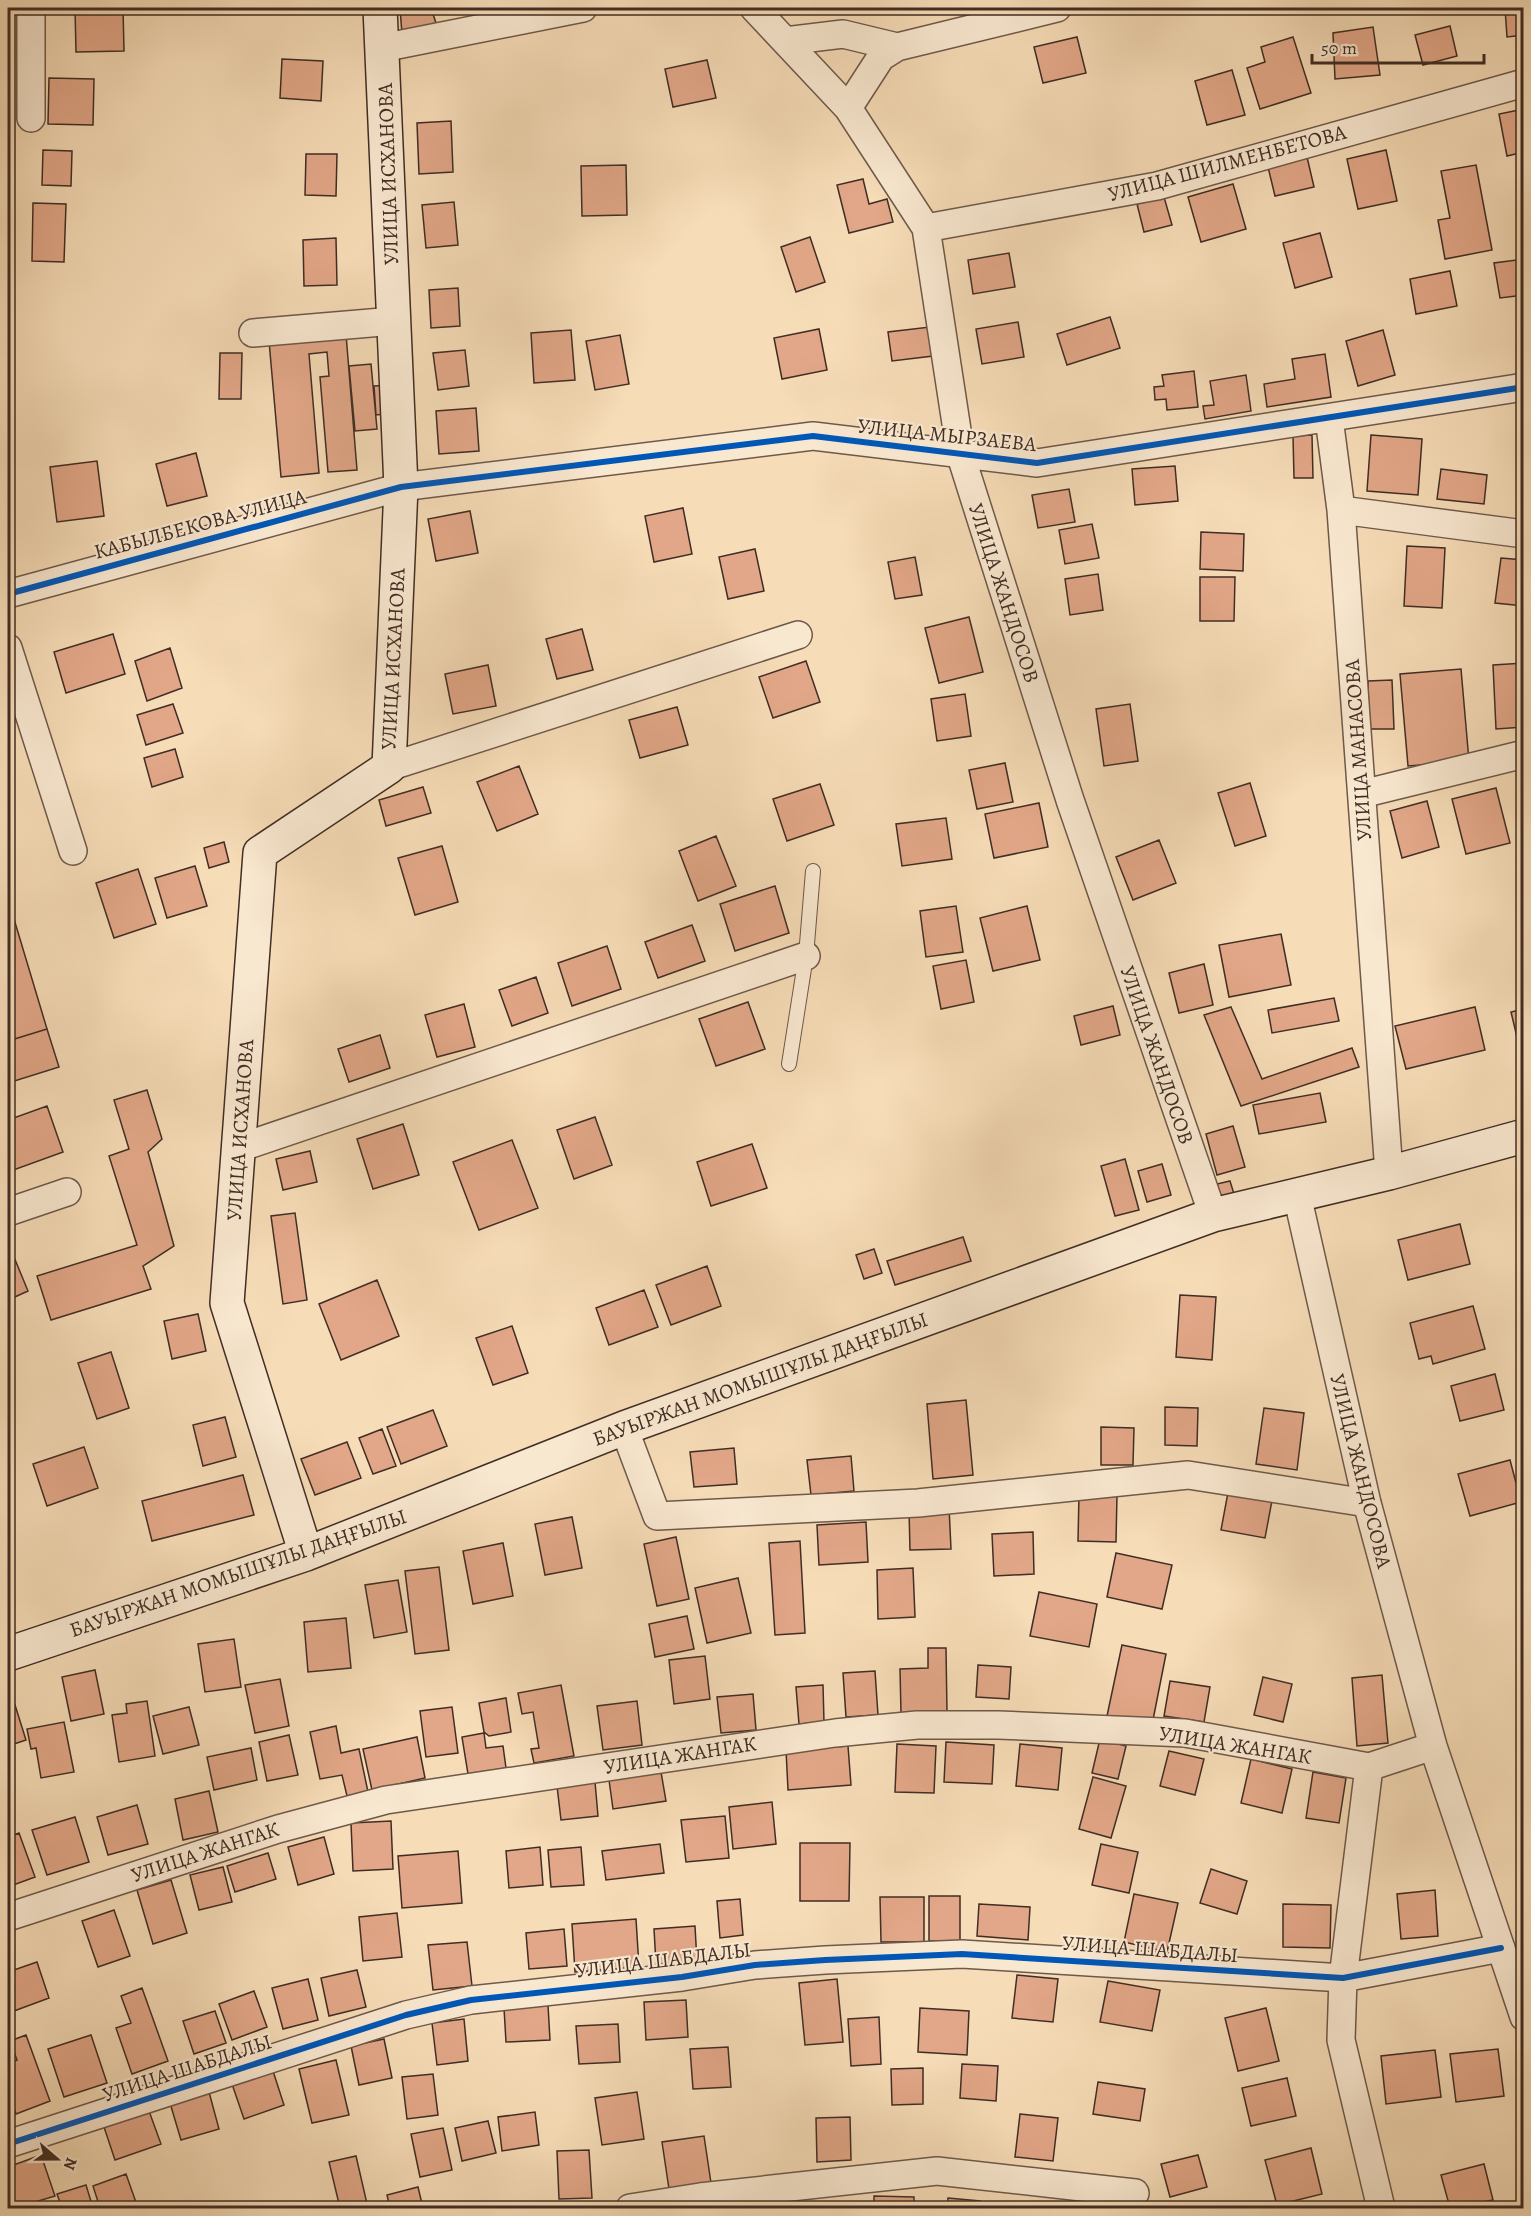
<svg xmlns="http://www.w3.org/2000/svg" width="1531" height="2216" viewBox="0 0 1531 2216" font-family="Alegreya,serif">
<rect width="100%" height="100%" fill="#f6dcb7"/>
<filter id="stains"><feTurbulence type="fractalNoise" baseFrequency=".00333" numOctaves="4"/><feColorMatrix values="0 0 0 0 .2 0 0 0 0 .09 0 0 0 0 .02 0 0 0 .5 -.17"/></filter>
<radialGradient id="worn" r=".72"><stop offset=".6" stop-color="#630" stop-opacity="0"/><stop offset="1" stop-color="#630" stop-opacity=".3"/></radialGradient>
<path fill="#e2a788" stroke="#402d25" stroke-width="1.5" d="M75,8H123L124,51L76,52Z
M336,8H358V12H336Z
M400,8H431L437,26L402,34Z
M1505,8H1524V35L1507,37Z
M1450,26L1457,56L1423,65L1415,35Z
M1373,27L1380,75L1335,79L1333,33Z
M1077,37L1086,73L1043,83L1034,47Z
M1293,37L1311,93L1260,109L1247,68L1265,62L1261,47Z
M282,59L323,61L321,101L280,98Z
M707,60L716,98L673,107L665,69Z
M1232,70L1245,115L1207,125L1195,81Z
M49,78L94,79L93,125L48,124Z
M1524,109V152L1507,156L1499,114Z
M451,121L453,172L419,174L417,123Z
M43,150L72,151L71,186L42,185Z
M1386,150L1397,201L1358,209L1347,159Z
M306,154H337L336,196L305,195Z
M1307,157L1314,187L1275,196L1268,167Z
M626,165L627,215L582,216L581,166Z
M1476,165L1492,250L1445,259L1438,220L1450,218L1441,171Z
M863,179L869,204L887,199L893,222L849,233L837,185Z
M1233,184L1246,229L1201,242L1188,197Z
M1164,197L1172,225L1144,232L1137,204Z
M454,202L458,245L426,248L422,205Z
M33,203L66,204L64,262L32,261Z
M1320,233L1332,277L1295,288L1283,243Z
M810,237L825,282L796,292L781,247Z
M336,238L337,285L304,286L303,240Z
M1009,253L1015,287L973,294L968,260Z
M1524,259V295L1500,298L1494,263Z
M1450,271L1457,306L1416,314L1410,279Z
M458,288L460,326L431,328L429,290Z
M1110,317L1120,348L1067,365L1057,334Z
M1018,322L1024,357L982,364L976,329Z
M930,327L933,356L892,361L888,332Z
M819,329L827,370L782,379L774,338Z
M571,330L575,380L534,383L531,333Z
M1383,330L1395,375L1358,386L1346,341Z
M346,334L357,470L328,472L320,377L329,376L327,352L309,354L319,473L281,477L269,341Z
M620,335L629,384L595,390L586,341Z
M465,350L469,386L438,390L433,353Z
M220,353H242L241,399H219Z
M1325,354L1331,397L1267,407L1264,384L1295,379L1292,359Z
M371,364L377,429L355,431L349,366Z
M1194,371L1198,407L1167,410L1166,399L1155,400L1154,387L1164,386L1162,375Z
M1246,375L1251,411L1205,419L1203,406L1214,405L1210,381Z
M393,385L395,413L376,415L374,386Z
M476,408L479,451L439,454L436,411Z
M1312,435L1313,478H1294L1293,436Z
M1371,435L1422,439L1418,495L1367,491Z
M196,453L207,496L167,506L156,464Z
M97,461L104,516L57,522L50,467Z
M1175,466L1178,501L1135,505L1132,469Z
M1441,469L1487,475L1484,504L1437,499Z
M1069,489L1075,522L1038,528L1032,495Z
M683,508L692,554L654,562L645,516Z
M470,511L478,553L436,561L428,519Z
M1092,524L1099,558L1065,564L1059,530Z
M1201,532L1244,534L1243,571L1200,569Z
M1407,546L1445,548L1442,608L1404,606Z
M755,549L764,591L728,599L719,557Z
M915,557L922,595L895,599L888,562Z
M1501,558L1524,560V606L1495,603Z
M1098,574L1103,610L1070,615L1065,579Z
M1200,577H1235L1234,621H1200Z
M969,617L983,672L939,683L925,628Z
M582,629L593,670L557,679L546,639Z
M113,634L125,674L66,693L54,652Z
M170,648L182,688L147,701L135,661Z
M806,661L820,702L773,718L759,677Z
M1524,663V727L1496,729L1493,665Z
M488,665L496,706L453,714L445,674Z
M1461,669L1469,761L1408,766L1400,674Z
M1392,680L1394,729H1369L1368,681Z
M965,694L971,736L937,741L931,699Z
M173,704L183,733L146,745L137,715Z
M1130,704L1138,761L1104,766L1096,709Z
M677,707L688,745L640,758L629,720Z
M175,749L183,777L152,787L144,758Z
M1005,763L1013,802L977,809L969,770Z
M519,766L538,814L497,831L477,782Z
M1250,783L1266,836L1235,846L1218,793Z
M820,784L834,825L787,841L773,799Z
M423,787L431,813L386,826L379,800Z
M1496,788L1510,843L1466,854L1452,799Z
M1427,801L1439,847L1402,858L1390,811Z
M1039,803L1048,847L994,858L985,814Z
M946,818L952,859L902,866L896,824Z
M716,836L736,886L698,901L679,851Z
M1159,840L1176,883L1133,900L1116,857Z
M224,842L229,862L209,868L204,848Z
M442,846L458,902L415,915L398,858Z
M195,866L207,906L167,918L155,878Z
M138,869L156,924L114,938L96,883Z
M775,886L789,933L735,951L720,904Z
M8,899L47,1029L8,1041Z
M956,906L963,952L926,957L920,911Z
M1027,906L1040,960L993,971L980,918Z
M692,925L705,961L658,978L645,942Z
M1281,934L1291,985L1229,997L1219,945Z
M607,946L621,989L572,1006L558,963Z
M966,960L974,1002L941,1009L933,966Z
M1204,964L1213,1005L1179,1013L1169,973Z
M536,977L548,1013L512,1026L499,990Z
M1334,998L1339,1021L1272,1033L1268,1010Z
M748,1002L765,1049L716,1066L699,1019Z
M464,1004L475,1047L437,1057L425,1015Z
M1113,1006L1120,1035L1081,1045L1074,1016Z
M1231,1007L1262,1079L1352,1048L1359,1067L1241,1106L1204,1015Z
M1475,1007L1485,1050L1406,1069L1395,1026Z
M1524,1009V1054H1521L1511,1012Z
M47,1029L59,1067L8,1083V1041Z
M380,1035L390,1068L349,1082L338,1049Z
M147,1090L162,1139L148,1152L174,1246L143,1266L151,1289L51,1320L37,1276L137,1245L109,1156L129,1149L114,1100Z
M1320,1093L1326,1122L1259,1134L1253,1105Z
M47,1106L63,1152L8,1172V1120Z
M595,1117L612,1165L574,1179L557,1130Z
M403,1124L419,1175L373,1189L357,1139Z
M1233,1126L1245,1167L1217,1175L1206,1134Z
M512,1140L538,1208L479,1230L453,1162Z
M752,1144L767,1188L711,1206L697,1162Z
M310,1151L317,1182L283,1190L276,1159Z
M1125,1159L1139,1210L1115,1216L1101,1166Z
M1162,1164L1171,1195L1147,1202L1138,1171Z
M1230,1181L1234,1194L1221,1198L1217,1184Z
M295,1213L307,1300L283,1304L271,1216Z
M1460,1224L1470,1264L1408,1280L1398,1240Z
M963,1237L971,1261L895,1285L887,1261Z
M9,1245L28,1291L8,1300V1246Z
M874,1249L882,1273L864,1279L856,1255Z
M707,1266L721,1306L671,1325L656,1285Z
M377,1280L399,1336L341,1360L319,1304Z
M644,1290L658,1327L609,1345L596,1308Z
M1180,1295L1216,1297L1212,1360L1176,1357Z
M1473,1306L1485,1349L1433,1364L1431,1356L1419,1359L1410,1323Z
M198,1314L206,1351L172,1359L164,1321Z
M512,1326L528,1373L493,1385L476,1338Z
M111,1352L129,1408L97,1419L78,1363Z
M1495,1374L1504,1410L1460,1421L1451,1386Z
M966,1400L973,1475L933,1479L927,1404Z
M1165,1407L1198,1408L1197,1446L1165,1445Z
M1264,1408L1304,1413L1297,1470L1256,1464Z
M433,1410L447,1446L401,1464L387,1427Z
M225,1417L236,1457L203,1466L193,1425Z
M1101,1427L1134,1428L1133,1465H1101Z
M382,1429L396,1466L373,1474L359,1438Z
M347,1442L361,1478L315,1495L301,1459Z
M84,1447L98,1488L47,1506L33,1464Z
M734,1448L737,1484L694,1487L690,1452Z
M851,1456L854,1491L811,1495L807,1460Z
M1510,1460L1521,1502L1470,1516L1458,1474Z
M243,1475L254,1515L152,1541L142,1501Z
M1229,1487L1273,1495L1265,1538L1221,1530Z
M1079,1494L1117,1495L1116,1542L1078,1541Z
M949,1507L951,1549L910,1550L909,1509Z
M572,1517L582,1568L545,1575L535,1524Z
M866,1522L868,1562L819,1565L817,1525Z
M1033,1532L1034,1574L994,1576L992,1534Z
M676,1537L689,1599L657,1606L644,1544Z
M800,1541L805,1633L775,1635L769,1543Z
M503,1543L513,1596L473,1604L463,1551Z
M1116,1553L1172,1565L1162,1609L1107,1597Z
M439,1567L449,1650L415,1654L405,1571Z
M913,1568L915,1617L878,1619L877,1570Z
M738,1578L751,1633L707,1643L695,1588Z
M398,1580L407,1632L374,1638L365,1585Z
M1039,1592L1097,1604L1089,1647L1030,1636Z
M687,1616L694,1649L655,1657L649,1624Z
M346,1618L351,1668L308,1672L304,1622Z
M234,1639L241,1687L205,1692L198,1644Z
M1122,1645L1166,1654L1152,1725L1107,1716Z
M928,1648H946L947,1712L901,1713L900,1669L928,1668Z
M705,1656L710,1699L674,1704L669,1660Z
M978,1665L1011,1667L1009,1699L976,1697Z
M95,1670L104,1714L71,1721L62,1677Z
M875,1671L878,1715L846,1717L843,1673Z
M1382,1675L1388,1743L1357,1746L1352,1678Z
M1263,1677L1292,1684L1283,1722L1254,1715Z
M280,1679L289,1726L255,1733L245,1685Z
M1170,1681L1210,1687L1204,1722L1164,1716Z
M561,1685L574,1756L534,1763L531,1749L539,1748L533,1712L522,1714L518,1693Z
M823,1685L824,1722L799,1724L796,1687Z
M753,1694L756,1730L721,1733L717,1697Z
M506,1698L511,1732L489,1736L484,1732L479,1703Z
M147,1701L155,1756L119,1762L112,1715L127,1713L126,1704Z
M637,1701L642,1745L603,1750L597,1706Z
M15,1705L26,1740L8,1746V1707Z
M189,1707L199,1745L163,1754L153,1716Z
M452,1707L458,1753L426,1757L420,1711Z
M64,1722L74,1772L41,1778L36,1748L31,1749L27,1729Z
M336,1726L341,1753L359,1749L368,1792L347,1796L342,1775L320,1779L310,1732Z
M484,1733L486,1748L503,1746L506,1768L468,1774L462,1737Z
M289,1735L298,1775L267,1781L259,1742Z
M417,1737L425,1778L372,1790L363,1749Z
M1100,1739L1126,1746L1118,1779L1092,1773Z
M946,1742L994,1745L992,1784L944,1782Z
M897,1744L936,1746L934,1793L895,1792Z
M1020,1744L1062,1748L1058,1790L1016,1786Z
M848,1746L851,1785L788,1790L786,1750Z
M251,1748L257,1780L214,1790L207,1757Z
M1169,1751L1204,1759L1195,1795L1160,1786Z
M1251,1759L1292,1769L1282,1813L1241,1803Z
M661,1772L666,1801L613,1809L609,1780Z
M1313,1772L1346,1778L1339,1823L1306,1818Z
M1093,1777L1126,1786L1111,1838L1079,1829Z
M595,1782L598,1816L561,1820L557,1786Z
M209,1791L218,1832L183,1840L175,1799Z
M772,1802L776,1844L733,1849L729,1807Z
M137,1805L148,1844L108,1855L97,1817Z
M725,1816L729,1858L686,1862L681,1820Z
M75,1817L89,1862L47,1875L32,1830Z
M391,1821L393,1869L353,1871L351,1823Z
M19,1833L35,1877L8,1887V1837Z
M324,1837L334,1874L298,1885L288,1847Z
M800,1843H850L849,1901H800Z
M660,1844L664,1873L606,1880L602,1851Z
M1101,1844L1138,1852L1129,1893L1092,1885Z
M540,1847L543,1885L509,1888L506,1851Z
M581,1847L584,1885L551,1887L548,1850Z
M458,1851L462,1903L402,1908L398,1856Z
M268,1853L276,1879L235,1892L227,1866Z
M223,1867L232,1902L199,1910L190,1875Z
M1211,1869L1247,1881L1237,1914L1200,1903Z
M171,1880L187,1933L153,1944L137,1890Z
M1435,1890L1438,1936L1401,1939L1397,1894Z
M1134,1894L1178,1903L1167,1952L1124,1942Z
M929,1896H960V1941H929Z
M880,1897H924V1942H881Z
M740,1899L743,1935L720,1938L717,1901Z
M979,1904L1030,1907L1028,1940L977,1936Z
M1283,1904L1331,1905L1330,1948L1283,1947Z
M114,1910L130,1956L98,1967L82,1921Z
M397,1913L402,1957L363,1961L359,1917Z
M636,1919L639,1967L575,1972L572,1924Z
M695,1926L697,1962L656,1964L654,1929Z
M564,1929L567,1966L529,1969L526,1933Z
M467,1942L472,1986L433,1990L428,1945Z
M37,1962L49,1998L14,2011L8,1993V1972Z
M357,1970L366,2007L329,2016L321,1978Z
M1017,1975L1058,1979L1053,2022L1012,2018Z
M308,1979L318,2020L283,2029L272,1988Z
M837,1979L843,2042L805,2045L799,1983Z
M1108,1981L1160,1990L1152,2031L1100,2022Z
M142,1988L168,2061L132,2074L116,2028L131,2023L121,1996Z
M254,1991L267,2027L232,2040L219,2004Z
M686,2000L688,2037L646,2040L644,2002Z
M548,2005L550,2040L506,2042L504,2008Z
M920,2008L969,2011L967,2055L918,2052Z
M1266,2008L1279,2061L1238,2071L1225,2018Z
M215,2011L226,2043L194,2054L183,2021Z
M879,2017L881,2064L851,2066L848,2019Z
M464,2019L468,2061L437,2065L432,2023Z
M618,2024L620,2062L579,2064L576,2026Z
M26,2035L50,2101L16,2114L8,2092V2064L17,2060L10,2041Z
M91,2035L107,2083L64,2097L48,2049Z
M384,2039L392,2078L359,2085L351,2046Z
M728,2047L731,2087L693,2089L690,2049Z
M1498,2049L1504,2096L1456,2102L1450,2054Z
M1435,2050L1441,2097L1386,2104L1381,2056Z
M336,2060L349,2115L312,2123L299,2069Z
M962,2064L998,2066L996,2101L960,2098Z
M923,2068V2104L892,2105L891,2069Z
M273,2071L284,2105L244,2119L232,2084Z
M433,2074L438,2115L407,2119L402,2077Z
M1287,2078L1296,2116L1251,2126L1242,2088Z
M1098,2082L1145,2089L1140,2121L1093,2114Z
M209,2092L219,2129L181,2140L170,2103Z
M637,2092L644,2139L602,2145L595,2098Z
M149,2111L161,2144L115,2160L104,2127Z
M535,2112L539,2145L502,2151L498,2117Z
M1020,2114L1058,2118L1053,2161L1015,2157Z
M850,2117L851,2160L817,2162L816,2118Z
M488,2121L496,2153L462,2161L455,2128Z
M443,2128L452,2170L420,2177L411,2134Z
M704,2136L711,2183L669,2189L662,2142Z
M1311,2148L1322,2194L1277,2205L1265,2160Z
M589,2150L592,2198L559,2199L557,2151Z
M41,2155L55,2196L15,2208L8,2186V2167Z
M1198,2155L1207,2187L1170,2197L1161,2164Z
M356,2156L368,2208H340L329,2162Z
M1484,2164L1493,2200L1450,2208L1441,2175Z
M126,2174L138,2208H100L93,2186Z
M86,2185L93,2208H62L57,2194Z
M418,2187L423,2208H390L387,2195Z
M874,2196L914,2197V2208H874Z
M948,2198L980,2201L979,2208H947Z
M836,2205V2208H799V2207Z"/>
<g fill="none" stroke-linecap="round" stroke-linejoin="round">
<defs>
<path id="lane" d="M789,1064L806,956L813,871"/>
<path id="street" d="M31,8V118
M754,8L848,108L926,228L961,456L1070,800L1213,1215
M785,41L843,34L897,47
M382,48L583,8
M848,108L881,57L897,47L1057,8
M926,228L1157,186L1524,83
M253,333L394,321
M1329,418L1341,510
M8,594L401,487L813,436L1037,463L1524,387
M8,648L73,851
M389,767L798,635
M1362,794L1524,754
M239,1148L806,956
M1389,1173L1341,510L1524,534
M1297,1195L1367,1503L1433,1746L1524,2017
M8,1212L67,1192
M624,1428L657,1516L918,1503L1188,1475L1367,1503
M8,1917L278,1829L386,1800L835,1733L917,1725H998L1185,1733L1369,1767
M8,2144L406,2015L471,2000L682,1977L755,1965L825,1960L962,1954L1343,1978L1501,1948
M630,2208L700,2197L937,2171L1135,2193
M1381,2208L1341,2040L1343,1978L1369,1767L1433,1746"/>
<path id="secondary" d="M306,1554L227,1303L260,853L389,767L401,487L380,8
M8,1654L306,1554L624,1428L1213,1215L1389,1173L1524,1136"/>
</defs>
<use href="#lane" stroke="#6e594a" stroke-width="16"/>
<use href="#street" stroke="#6e594a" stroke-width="30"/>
<use href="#secondary" stroke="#402d25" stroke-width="36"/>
<use href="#lane" stroke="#f9e8d0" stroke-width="14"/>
<use href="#street" stroke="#f9e8d0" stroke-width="27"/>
<use href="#secondary" stroke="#f9e8d0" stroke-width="33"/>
<defs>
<path id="cycleway" d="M8,594L401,487L813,436L1037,463L1524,387
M8,2144L406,2015L471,2000L682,1977L755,1965L825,1960L962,1954L1343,1978L1501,1948"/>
</defs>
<use href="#cycleway" stroke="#f9e8d0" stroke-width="10"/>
<use href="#cycleway" stroke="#0057b8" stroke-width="6"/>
</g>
<g text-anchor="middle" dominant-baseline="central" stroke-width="4.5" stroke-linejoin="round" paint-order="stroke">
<g font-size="21" fill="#402d25" stroke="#f9e8d0">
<text transform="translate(1227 163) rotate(-15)">УЛИЦА ШИЛМЕНБЕТОВА</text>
<text transform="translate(388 174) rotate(-92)">УЛИЦА ИСХАНОВА</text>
<text transform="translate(947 435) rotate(6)">УЛИЦА МЫРЗАЕВА</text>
<text transform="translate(200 524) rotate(-15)">КАБЫЛБЕКОВА УЛИЦА</text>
<text transform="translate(1004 593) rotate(72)">УЛИЦА ЖАНДОСОВ</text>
<text transform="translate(393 659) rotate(-87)">УЛИЦА ИСХАНОВА</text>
<text transform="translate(1358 750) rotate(-94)">УЛИЦА МАНАСОВА</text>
<text transform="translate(1157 1055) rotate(71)">УЛИЦА ЖАНДОСОВ</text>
<text transform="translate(240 1130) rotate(-86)">УЛИЦА ИСХАНОВА</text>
<text transform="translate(760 1379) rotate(-20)">БАУЫРЖАН МОМЫШҰЛЫ ДАҢҒЫЛЫ</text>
<text transform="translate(1361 1471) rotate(76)">УЛИЦА ЖАНДОСОВА</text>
<text transform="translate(238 1573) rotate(-19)">БАУЫРЖАН МОМЫШҰЛЫ ДАҢҒЫЛЫ</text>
<text transform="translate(1235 1745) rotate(9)">УЛИЦА ЖАНГАК</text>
<text transform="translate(680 1755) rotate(-9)">УЛИЦА ЖАНГАК</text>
<text transform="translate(205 1852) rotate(-18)">УЛИЦА ЖАНГАК</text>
<text transform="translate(1150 1949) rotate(4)">УЛИЦА ШАБДАЛЫ</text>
<text transform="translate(663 1960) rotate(-7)">УЛИЦА ШАБДАЛЫ</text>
<text transform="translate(187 2068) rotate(-18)">УЛИЦА ШАБДАЛЫ</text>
</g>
</g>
<rect width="1531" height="2216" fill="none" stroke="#f6dcb7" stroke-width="30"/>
<rect x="9" y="9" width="1513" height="2198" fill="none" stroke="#402d25" stroke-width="3"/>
<rect x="15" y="15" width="1501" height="2186" fill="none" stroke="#402d25" stroke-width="1.5"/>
<g transform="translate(57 2159) rotate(110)" stroke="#f9e8d0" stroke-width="4.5" paint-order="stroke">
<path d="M0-4.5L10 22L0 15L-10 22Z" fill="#402d25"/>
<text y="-9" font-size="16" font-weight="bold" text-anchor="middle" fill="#402d25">N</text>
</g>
<path d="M1312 54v9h172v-9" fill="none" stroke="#402d25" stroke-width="3"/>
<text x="1321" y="54" font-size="18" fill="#402d25" stroke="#f9e8d0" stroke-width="4.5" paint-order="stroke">50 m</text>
<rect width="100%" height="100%" filter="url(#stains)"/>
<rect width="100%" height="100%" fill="url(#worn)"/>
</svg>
